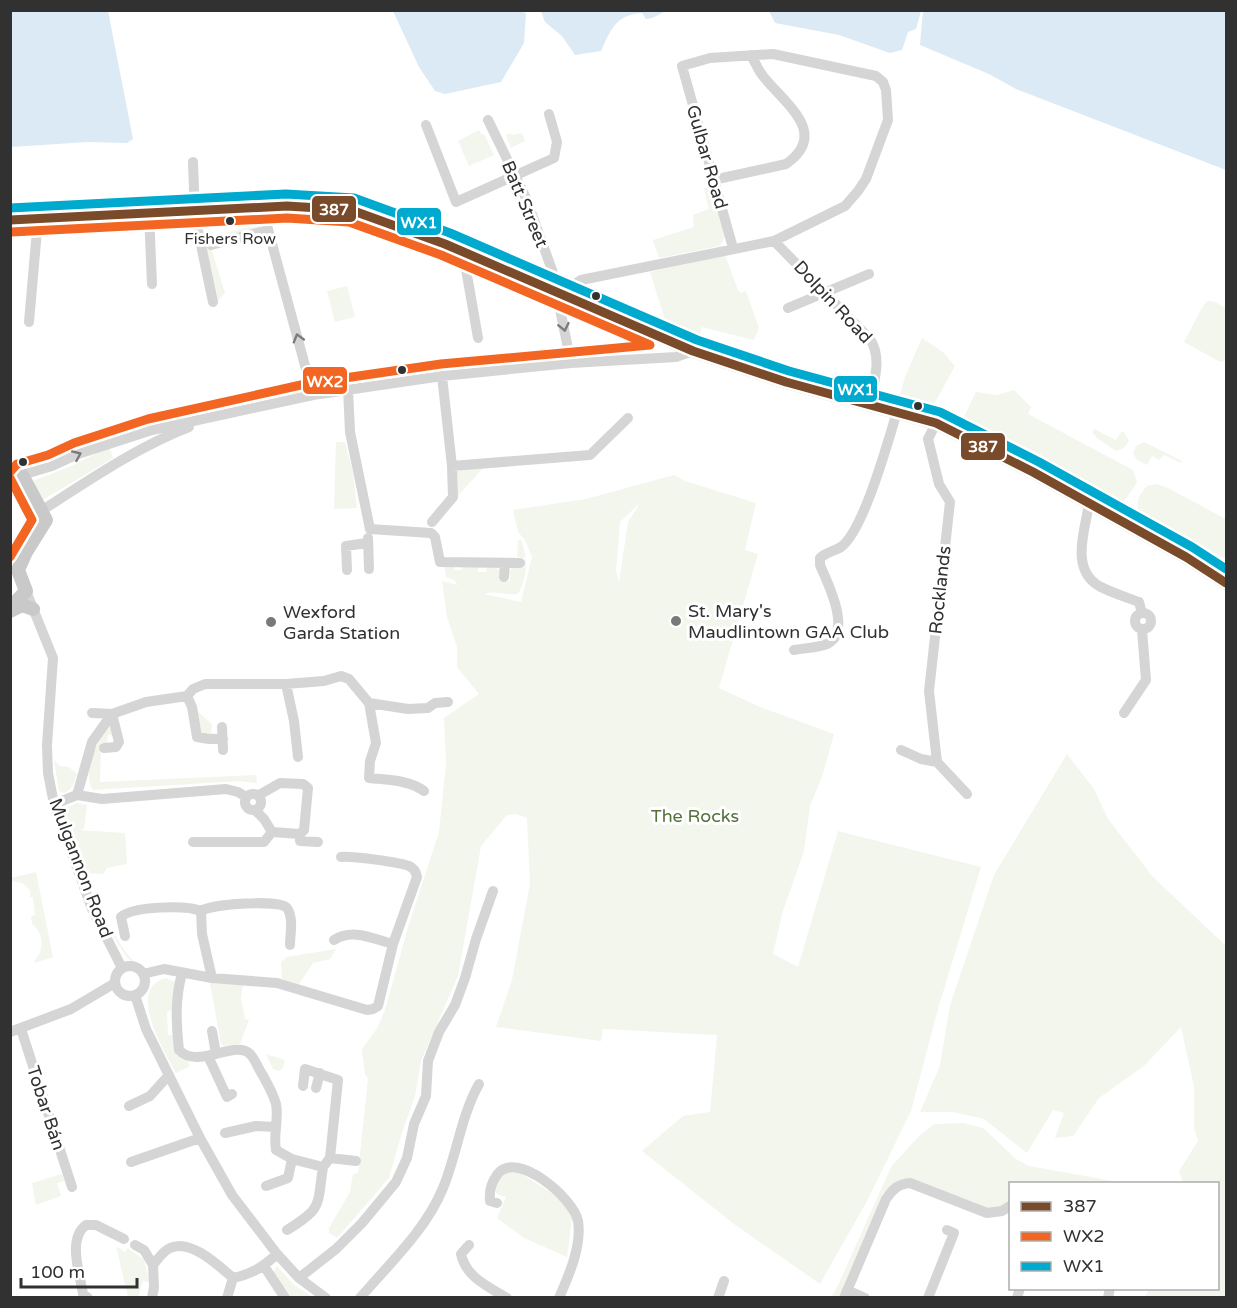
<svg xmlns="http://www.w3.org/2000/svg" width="1237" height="1308" viewBox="0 0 1237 1308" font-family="'Varela Round',sans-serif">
<rect width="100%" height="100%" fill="#fff"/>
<path fill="#f2f6ed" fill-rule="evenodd" d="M479,130L482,135L484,134L494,155L469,166L458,141Z
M510,133L512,135L522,133L525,141L511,148L506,135Z
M711,186L726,235L720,246L659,258L653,240L694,227L693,215L709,209L704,188Z
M263,223L264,227L211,248L225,293L215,304L200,237H211Z
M725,255L738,290L741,293L746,291L759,328L754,340L702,327L697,345L662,331L665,320L650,272Z
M347,286L355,317L335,322L327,291Z
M1208,301L1215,302L1226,308V360L1220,362L1184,342L1203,306Z
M922,338L944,353L955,366L931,410L900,402L901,398H899L905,377Z
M1014,390L1031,407L1028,414L1133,470L1137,483L1124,501L1111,504L961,423L976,392L997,395Z
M1094,429L1116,440L1121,432H1124L1129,441L1124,448L1116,451L1098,439L1092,432Z
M336,442H345L353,473L357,508L334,509Z
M1144,442L1182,461L1181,463L1164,455L1159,460L1152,456L1147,465L1137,460L1133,453L1136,446Z
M109,447L113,458L41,501L33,481L69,467Z
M483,466L482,469L458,496L457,471Z
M674,475L685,481L756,503L745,550L758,554L719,688L760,707L834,734L822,777L810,806L804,851L782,914L773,954L798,967L838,831L981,867L938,1009L911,1111L867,1201L820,1284L734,1224L642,1151L683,1116L710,1112L717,1035L603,1029L601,1041L496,1027L512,980L530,884L527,818L516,814L507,815L481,846L458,976L421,1061L415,1096L401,1136L389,1178L337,1238L329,1233V1228L350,1192L353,1174L358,1173L368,1079L365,1074L362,1049L378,1027L385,1010L409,924L439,832L446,764L444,718L479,694L457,667V647L447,617L442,581L458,585L454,580L446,577L445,567L454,565V570H462L463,565L478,566V572H486L487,566L499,569V580L510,581V571L513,567H525V558L517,557L518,540H521C528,559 528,576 518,594C507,596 495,590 484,594L521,602L532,557L525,540L518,532L513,510L586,499ZM640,503L628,522L619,582L616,571L620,522Z
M1156,484L1166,487L1226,519V559L1143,518C1133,506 1138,496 1147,486Z
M196,710L212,724L211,733L217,734L216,735L200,734Z
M111,725L114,735H108L107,743H101L100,782L256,775L257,783L239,781L93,790C81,774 97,737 111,725Z
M1067,754L1094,789L1108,819L1153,877L1226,946V1297H1145L1149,1289L1218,1288V1184L1183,1183L1179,1171L1198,1141L1194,1128V1086L1181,1027L1144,1066L1099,1098L1073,1136L1055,1138L1064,1113L1053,1110L1027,1153L984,1119L953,1112H920L940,1066L950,1005L994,875Z
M54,760L60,766L69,767L77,774C74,783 73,789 64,793L59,791Z
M77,803L87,805L84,829L78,830L125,833L127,864L107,868L103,874L86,873L65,811L68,807Z
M36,872L53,957L35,963L34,961C45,950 44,934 32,924L31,916L35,915L33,897H30V890L22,883L11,881L10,878Z
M99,914C116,929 120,952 139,965L127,958Z
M336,949L330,959L313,963L299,984L282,979L281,962L287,957Z
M166,978L175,982L173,1010L167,1012L168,1035H174L176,1054L181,1058L188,1060L190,1066L176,1073C165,1053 125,988 166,978Z
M210,983L243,985L241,998L245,1019L249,1020L240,1044L224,1046L221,1044Z
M266,1054L285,1060L283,1068L279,1071L273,1069Z
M964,1123L983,1128L1016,1159L1029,1166L1124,1183L1010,1184V1201L998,1209H989L930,1188L891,1187L883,1193L839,1297L831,1298L840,1281L891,1167L919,1136L934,1124Z
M508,1172L520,1173L550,1192L568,1209L572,1219L567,1257L524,1238L497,1218L506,1197L496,1194C495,1184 501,1177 508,1172Z
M62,1174L64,1181L57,1183L61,1196L36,1205L32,1183Z
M116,1246L125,1252L128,1248L144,1260L149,1282L143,1281L138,1297H128Z
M277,1266L294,1285L313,1297H289L273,1272Z"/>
<path fill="#dbeaf4" d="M10,11H108L133,139L127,143L88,142L11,147Z
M393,11H519L526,13L524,43L501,82L445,94L435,91L419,67Z
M541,11V10L666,11L652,18L646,19L642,13C615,15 611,30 601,51L575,55L562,36L545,22Z
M769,11H921L916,29L908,32L902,50L890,53L839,35L775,23Z
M923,11H1226V170L1016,89L989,74L920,45Z"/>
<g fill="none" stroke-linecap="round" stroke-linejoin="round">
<path stroke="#d5d5d5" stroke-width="10" d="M488,120L526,198L552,270L571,363
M426,125L456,202L554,158L557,142L549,114
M193,162L195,217L213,302
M713,180L786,164C830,133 785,104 763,76C758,70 755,62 751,55
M262,207L313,395
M149,213L152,284
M774,241L870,339C883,359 873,383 870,405
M211,245L268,230
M463,252L478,338
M569,296L573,285L581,280L774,241L845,206L858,191L866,179L888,120L886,90L883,82L876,76L773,54L710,58L682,66L733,248
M788,308L869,274
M29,322L38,219
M442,376L452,466L590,455L628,418
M348,389L350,432L370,529L431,533L435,537L440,562L520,563
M22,475L52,466L78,454L152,430L313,395L442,376L571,363L676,357L693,351
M1089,504C1085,530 1070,569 1099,586C1112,593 1126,597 1139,602L1142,613
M41,511C88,481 137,447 189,427
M432,522L453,497L452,466
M368,538L369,569
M347,570L346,546L367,543
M504,577L505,563
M26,591L53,658L47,745L48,773L54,804L92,909L122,968
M1135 621a8 8 0 1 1 16 0a8 8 0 1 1-16 0Z
M794,650C804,648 817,648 827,644C853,632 827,582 820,565V558C827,552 835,551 841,547C864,530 888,441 897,412
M286,684L294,721L298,757
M187,696L192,707L197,737L209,739H223
M369,703L408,709L428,708L435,703L448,702
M92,713L112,714L119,742L116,747L104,748
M1124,713L1146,680L1142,630
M222,727L223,750
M901,750L921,759L937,762L929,691L950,502L939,484L928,439L936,423
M937,762L967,794
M245 802a8 8 0 1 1 16 0a8 8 0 1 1-16 0Z
M77,795L92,742L112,714L146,702L187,696L193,689L205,684H286L324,681L341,676L349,679L369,703L376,743L370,761L369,778C388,780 409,780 424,791
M77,795L102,799L226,789L238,792L246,797
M54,804L77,795
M255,810L264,819L272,832
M300,834V841L318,842
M193,842H264L272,832L300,834L304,830L308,788L303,784L280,783L259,795
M201,911L202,934L212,978
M125,936L121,917C133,906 186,905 201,911C211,904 280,899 287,908C294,918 290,934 290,945
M334,940C353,928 373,939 393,944
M115 981a15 15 0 1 1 30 0a15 15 0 1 1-30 0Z
M182,973C175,999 176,1023 179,1050C197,1070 236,1039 250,1054C255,1059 258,1068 262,1074C267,1083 273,1093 276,1104C279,1119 273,1135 276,1150L292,1159L323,1167L330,1158L338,1080L305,1069L303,1086
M143,974L164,969L212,978L277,983L367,1010L373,1009L378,1006L393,944L417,877C416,872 414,868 409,866C399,862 352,856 341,857
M135,995L146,1029L200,1138L232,1195L277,1254L299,1278L326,1298
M21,1029L72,1187
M212,1031L216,1054
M10,1032L71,1009L115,983
M208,1056L227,1097L232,1094
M316,1088L320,1073
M129,1106L150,1096L169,1075
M225,1133L256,1126L275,1127
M330,1158L356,1161
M131,1162L200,1138
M266,1186L288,1178L292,1159
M497,1203L490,1201C489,1191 491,1183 497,1175C516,1148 574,1199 578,1221C582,1246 569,1275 559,1298
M287,1230C323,1208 317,1206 323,1167
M135,1245L144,1250L153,1265
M469,1245L461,1254C466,1277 487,1286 507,1298
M264,1266L285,1298
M299,1278L336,1249L362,1223L396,1182L407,1158L414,1124L426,1096L428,1061L439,1032L455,1005L465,978L476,939L493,891
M847,1290L865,1298
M88,1298L83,1294C80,1274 67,1239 86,1225H96L124,1239
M152,1298L154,1287L153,1265C158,1259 163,1251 170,1248C190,1238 219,1266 233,1278
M227,1298L233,1278C252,1274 263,1267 277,1254
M360,1298C389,1264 426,1230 443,1188C457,1154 461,1116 479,1084
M718,1298L724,1281
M844,1298L886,1199C893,1189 898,1184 910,1183L987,1213L1002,1211L1010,1206
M928,1298L954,1233L947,1230
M1017,1298L1020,1288
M1108,1298L1110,1288"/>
<path stroke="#c9c9c9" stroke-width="14" d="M10,220L287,206L351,210L445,244L693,351L786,382L936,423L1033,472L1186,557L1226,583
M10,471L22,475L46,520L26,552L18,570L26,591L10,608
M10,611L22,605L33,609"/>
<defs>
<path id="bus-1" d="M10,220L287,206L351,210L445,244L693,351L786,382L936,423L1033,472L1186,557L1226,583"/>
<path id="bus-2" d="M10,472L17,464L48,455L74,443L148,419L310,383L441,364L650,345L441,255L349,222L287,218L11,232
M10,478L32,520L10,557"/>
<path id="bus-3" d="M10,208L286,194L354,198L450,233L697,340L789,371L940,412L1039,462L1192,547L1226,569"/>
</defs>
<use href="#bus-1" stroke="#fff" stroke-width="14"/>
<use href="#bus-2" stroke="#fff" stroke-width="14"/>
<use href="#bus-3" stroke="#fff" stroke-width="14"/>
<use href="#bus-1" stroke="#7a4b2a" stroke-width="9"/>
<use href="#bus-2" stroke="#f26522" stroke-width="9"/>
<use href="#bus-3" stroke="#00a9ce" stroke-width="9"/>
</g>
<defs><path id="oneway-chevron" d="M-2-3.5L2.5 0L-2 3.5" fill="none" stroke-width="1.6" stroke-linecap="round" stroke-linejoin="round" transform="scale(1.5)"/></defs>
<g stroke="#7b7b7b">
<use href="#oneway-chevron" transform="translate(564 327) rotate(78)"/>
<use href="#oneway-chevron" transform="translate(298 338) rotate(-106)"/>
<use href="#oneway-chevron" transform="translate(77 455) rotate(-24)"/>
</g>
<g fill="#313131" stroke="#fff" stroke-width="2">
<circle cx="230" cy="221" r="5"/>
<circle cx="596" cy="296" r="5"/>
<circle cx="402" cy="370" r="5"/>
<circle cx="918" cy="406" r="5"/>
<circle cx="23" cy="462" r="5"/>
</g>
<g fill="#797979" stroke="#fff" stroke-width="2">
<circle cx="676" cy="621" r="6"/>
<circle cx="271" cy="622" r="6"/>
</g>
<g text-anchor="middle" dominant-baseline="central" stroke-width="6" stroke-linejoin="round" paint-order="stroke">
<g font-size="16" fill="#313131" stroke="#fff">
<text x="230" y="239">Fishers Row</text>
</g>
<g font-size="18" fill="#313131" stroke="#fff">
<text transform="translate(707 157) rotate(74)">Gulbar Road</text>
<text transform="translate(525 204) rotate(67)">Batt Street</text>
<text transform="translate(833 302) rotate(47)">Dolpin Road</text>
<text transform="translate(940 590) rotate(-84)">Rocklands</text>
<text transform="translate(81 868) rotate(69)">Mulgannon Road</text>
<text transform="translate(46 1108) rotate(72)">Tobar Bán</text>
</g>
<g font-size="18" fill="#313131" stroke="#fff" text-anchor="start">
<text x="688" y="611">St. Mary's<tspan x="688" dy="21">Maudlintown GAA Club</tspan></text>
<text x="283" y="612">Wexford<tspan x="283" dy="21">Garda Station</tspan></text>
</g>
<g font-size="18" fill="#54713b" stroke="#fff">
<text x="695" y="816">The Rocks</text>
</g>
</g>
<g stroke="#fff" stroke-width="2">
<rect x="311" y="195" width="46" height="28" rx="6" fill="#7a4b2a"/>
<rect x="396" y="207" width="46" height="29" rx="6" fill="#00a9ce"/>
<rect x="302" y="366" width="46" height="29" rx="6" fill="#f26522"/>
<rect x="833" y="375" width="45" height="28" rx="6" fill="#00a9ce"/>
<rect x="960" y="432" width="46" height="29" rx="6" fill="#7a4b2a"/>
</g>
<g font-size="16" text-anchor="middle" font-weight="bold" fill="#fff">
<text x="334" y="215">387</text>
<text x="419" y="228">WX1</text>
<text x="325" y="387">WX2</text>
<text x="856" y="395">WX1</text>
<text x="983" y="452">387</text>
</g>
<rect width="1237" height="1308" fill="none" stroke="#313131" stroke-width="24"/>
<rect x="1009" y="1182" width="210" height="108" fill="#ffffff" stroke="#adadad" stroke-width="1.5"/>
<rect x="1021" y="1202" width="30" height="9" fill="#7a4b2a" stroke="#adadad" stroke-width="1.5"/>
<text x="1063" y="1212" font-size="18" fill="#313131">387</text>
<rect x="1021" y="1232" width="30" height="9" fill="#f26522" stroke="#adadad" stroke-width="1.5"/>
<text x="1063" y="1242" font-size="18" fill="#313131">WX2</text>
<rect x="1021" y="1262" width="30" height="9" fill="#00a9ce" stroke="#adadad" stroke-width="1.5"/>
<text x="1063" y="1272" font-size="18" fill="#313131">WX1</text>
<path d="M21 1278v9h116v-9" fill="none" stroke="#313131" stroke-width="3"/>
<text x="30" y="1278" font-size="18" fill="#313131" stroke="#ffffff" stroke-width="4.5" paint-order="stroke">100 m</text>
</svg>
